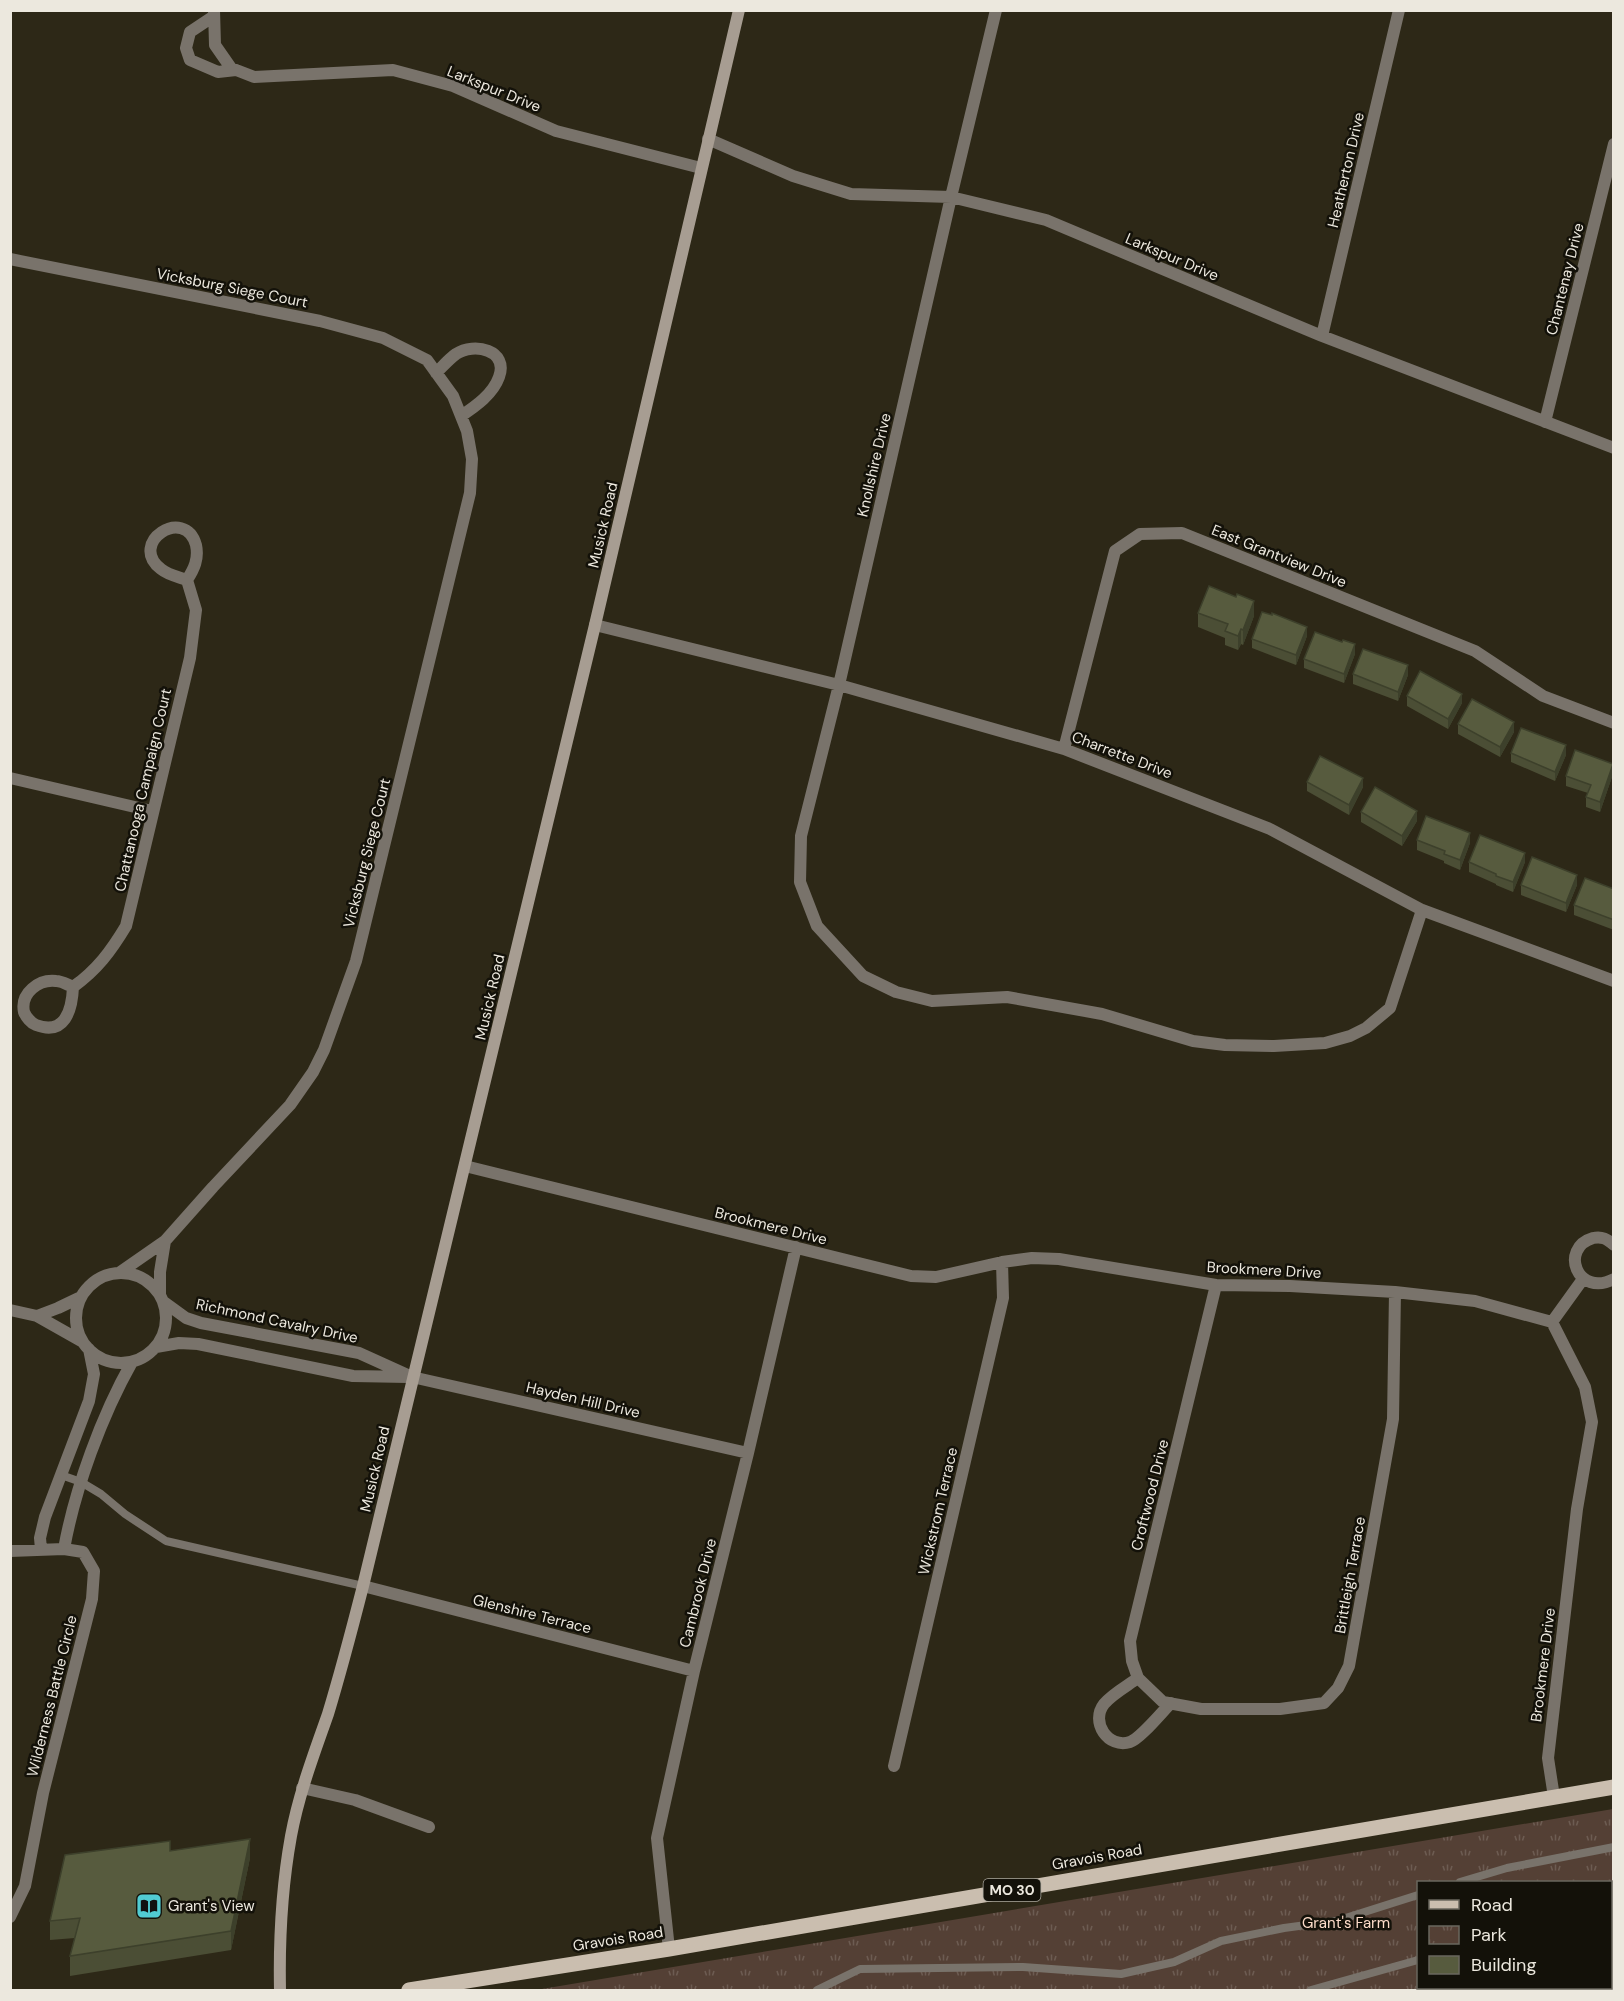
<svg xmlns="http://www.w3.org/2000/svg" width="1624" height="2001" viewBox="0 0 1624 2001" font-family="'DM Sans',sans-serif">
<defs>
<pattern id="park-tufts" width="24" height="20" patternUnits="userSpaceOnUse" patternTransform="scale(1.5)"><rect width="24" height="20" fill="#544035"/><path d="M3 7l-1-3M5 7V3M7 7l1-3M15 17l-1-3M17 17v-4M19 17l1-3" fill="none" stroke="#6d5c52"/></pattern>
</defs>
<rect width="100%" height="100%" fill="#2d2817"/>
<path fill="url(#park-tufts)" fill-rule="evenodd" d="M1613,1809V1990H536ZM1418,1882H1610V1988H1418Z"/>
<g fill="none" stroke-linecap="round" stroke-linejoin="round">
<path stroke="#79736b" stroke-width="8" d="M61,1475L81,1482L101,1494L125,1514L166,1541L363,1586
M1460,1882L1507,1868L1614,1847
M1610,1906L1614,1905
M817,1990L860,1969L1023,1967L1121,1974L1174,1962L1221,1941L1284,1928L1336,1921L1418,1895
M1311,1990L1418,1960"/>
<path stroke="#79736b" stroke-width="12" d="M214,10L215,45L231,68L254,77L393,70L453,86L556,131L701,168
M996,10L951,197L839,685L801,836L800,882L817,926L863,976L896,992L932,1001L1007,997L1102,1014L1193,1041L1225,1045L1274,1046L1325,1043L1350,1036L1366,1028L1390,1008L1422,910
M214,16L190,32L186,48L190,60L218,72L236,70
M708,139L793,176L851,194L951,197L1046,220L1322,336L1614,448
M10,259L320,321L383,338L427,360L453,396L467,431L472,459L470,493L356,961L324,1050L313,1072L290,1105L213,1187L165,1241L119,1273
M1322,336L1399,10
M436,373C442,367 449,359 456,354C474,342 509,350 499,377C493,394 476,406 461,416
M1545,422L1614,144
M595,625L839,685L1064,749L1270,829L1422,910L1614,981
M1064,749L1115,551L1140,534L1182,533L1475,651L1543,696L1614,723
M10,778L152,811
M73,987C68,985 62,981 56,981C39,979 20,993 24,1012C26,1017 31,1023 36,1025C65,1036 72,1010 73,987C97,970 111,951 126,926L190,658L196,610L187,580C179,577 168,575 161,569C127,543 185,505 196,545C199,559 194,569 187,580
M465,1166L911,1276L936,1277L1002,1262L1032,1258L1059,1259L1216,1285L1290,1286L1395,1292L1475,1301L1552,1322L1585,1387L1592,1422L1577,1509L1548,1758L1554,1797
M1614,1245C1607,1239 1602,1236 1593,1238C1559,1248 1577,1298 1614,1279
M76 1318a45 45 0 1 1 90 0a45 45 0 1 1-90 0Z
M1216,1285L1130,1641L1132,1661L1138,1678L1163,1702L1201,1709H1280L1324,1703L1338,1688L1349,1666L1393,1419L1395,1292
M160,1294V1272L165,1241
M164,1302L186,1318L201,1323L359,1353L412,1377L748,1453
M10,1310L37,1316L83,1342
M37,1316L58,1308L81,1297
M1552,1322L1583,1279
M156,1347L179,1343L198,1344L353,1376L408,1377
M41,1549L40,1538L45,1517L89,1401L94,1374L89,1349
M64,1549C75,1488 102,1415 132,1362
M10,1551L64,1549L83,1552L94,1571L92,1599L43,1793L25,1886L10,1917
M363,1586L694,1671
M1138,1678C1127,1686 1112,1694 1104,1704C1090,1722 1108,1749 1130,1742C1140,1739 1162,1712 1171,1703
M894,1766L1003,1298L1002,1262
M302,1788L355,1800L429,1827
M669,1949L657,1838L694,1671L748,1453L796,1247"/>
<path stroke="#a79d92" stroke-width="12" d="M280,1990C279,1940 282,1886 291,1836C299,1793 314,1754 328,1714C341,1671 352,1629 363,1586L595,625L739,10"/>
<path stroke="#cabeaf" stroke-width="15" d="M409,1990L669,1949L1614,1787"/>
</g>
<path fill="#4b4e35" d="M1198,613L1254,616L1243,645L1241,644L1238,650L1225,645V638L1198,627Z
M1307,636L1296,665L1252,648V639Z
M1355,654L1344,683L1304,668V659Z
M1353,674L1408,675L1398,701L1353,684Z
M1407,696L1462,703L1448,729L1407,706Z
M1458,724L1514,732L1500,757L1458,734Z
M1511,753L1566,755L1555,781L1511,762Z
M1613,774L1600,812L1586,807V797L1588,793L1566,786V776Z
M1307,782L1363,787L1349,815L1307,791Z
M1614,787V807L1612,806V792Z
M1361,812L1417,821L1402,846L1361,822Z
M1417,840L1470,843L1460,870L1444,863V861L1417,850Z
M1469,862H1525L1513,892L1496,885V884L1469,872Z
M1521,885H1577L1566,912L1521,895Z
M1614,889V930L1574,915V905Z
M170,1851L250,1858L231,1950L70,1976V1956L75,1938L50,1940V1921Z"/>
<path fill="#3d402b" d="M1254,601V616L1243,645V630Z
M1307,627V636L1296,665V655Z
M1241,629V644L1238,650V636Z
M1355,644V654L1344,683V674Z
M1408,665V675L1398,701V692Z
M1462,694V703L1448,729V719Z
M1514,722V732L1500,757V747Z
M1566,745V755L1555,781V772Z
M1613,764V774L1600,812V802Z
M1363,778V787L1349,815V805Z
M1417,811V821L1402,846V836Z
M1470,833V843L1460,870V860Z
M1525,853V862L1513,892V882Z
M1577,875V885L1566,912V903Z
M250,1839V1858L231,1950V1931Z"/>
<path fill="#575b3e" stroke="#3d402b" stroke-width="1.5" d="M1209,586L1236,597L1237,594L1254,601L1243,630L1241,629L1238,636L1225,631L1228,624L1198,613Z
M1262,612L1272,615V613L1307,627L1296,655L1252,639Z
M1315,632L1342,642L1343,640L1355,644L1344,674L1304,659Z
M1363,649L1408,665L1398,692L1353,674Z
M1420,671L1462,694L1448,719L1407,696Z
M1472,699L1514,722L1500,747L1458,724Z
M1521,728L1566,745L1555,772L1511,753Z
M1575,750L1613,764L1600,802L1586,797L1591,785L1566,776Z
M1320,756L1363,778L1349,805L1307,782Z
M1375,787L1417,811L1402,836L1361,812Z
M1426,816L1470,833L1460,860L1444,854L1445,851L1417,840Z
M1480,835L1525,853L1513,882L1496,876V874L1469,862Z
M1532,857L1577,875L1566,903L1521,885Z
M1585,878L1614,889V920L1574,905Z
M250,1839L231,1931L70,1956L80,1918L50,1921L65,1855L170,1841V1851Z"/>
<defs>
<symbol id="library-square" viewBox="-11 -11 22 22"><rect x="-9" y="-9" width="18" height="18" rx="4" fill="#51ccd3" stroke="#131109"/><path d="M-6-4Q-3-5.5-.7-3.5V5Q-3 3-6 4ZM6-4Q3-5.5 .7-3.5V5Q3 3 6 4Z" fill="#111"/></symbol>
</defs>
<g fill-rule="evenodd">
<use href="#library-square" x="134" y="1891" width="30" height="30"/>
</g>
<g text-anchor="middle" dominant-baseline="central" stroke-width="5" stroke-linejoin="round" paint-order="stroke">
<rect fill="#131109" stroke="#aba89e" stroke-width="1.5" x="983.5" y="1879" width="57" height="22" rx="4.5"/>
<g font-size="14" font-weight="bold" fill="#ece8de">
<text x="1012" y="1890">MO 30</text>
</g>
<g font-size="15" fill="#ece8de" stroke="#131109">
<text transform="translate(494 89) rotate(22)">Larkspur Drive</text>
<text transform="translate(1346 170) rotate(-77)">Heatherton Drive</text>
<text transform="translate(1172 257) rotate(23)">Larkspur Drive</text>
<text transform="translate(1565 279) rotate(-76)">Chantenay Drive</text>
<text transform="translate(232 288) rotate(11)">Vicksburg Siege Court</text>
<text transform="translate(874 465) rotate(-77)">Knollshire Drive</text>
<text transform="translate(603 525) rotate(-77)">Musick Road</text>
<text transform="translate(1279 556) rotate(22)">East Grantview Drive</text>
<text transform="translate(1122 755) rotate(21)">Charrette Drive</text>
<text transform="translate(143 790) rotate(-77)">Chattanooga Campaign Court</text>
<text transform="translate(367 853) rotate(-76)">Vicksburg Siege Court</text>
<text transform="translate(490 997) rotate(-77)">Musick Road</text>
<text transform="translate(771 1226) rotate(14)">Brookmere Drive</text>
<text transform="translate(1264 1270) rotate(3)">Brookmere Drive</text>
<text transform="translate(277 1321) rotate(12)">Richmond Cavalry Drive</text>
<text transform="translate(583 1400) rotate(13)">Hayden Hill Drive</text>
<text transform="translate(375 1469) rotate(-77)">Musick Road</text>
<text transform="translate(1150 1495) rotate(-76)">Croftwood Drive</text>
<text transform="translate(938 1511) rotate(-77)">Wickstrom Terrace</text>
<text transform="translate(1350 1575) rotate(-80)">Brittleigh Terrace</text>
<text transform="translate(698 1593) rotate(-76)">Cambrook Drive</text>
<text transform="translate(532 1614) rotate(14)">Glenshire Terrace</text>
<text transform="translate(1543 1665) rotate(-83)">Brookmere Drive</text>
<text transform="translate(52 1696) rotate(-76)">Wilderness Battle Circle</text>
<text transform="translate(1097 1857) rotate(-10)">Gravois Road</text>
<text transform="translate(618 1939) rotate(-9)">Gravois Road</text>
</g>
<g font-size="15" fill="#ece8de" stroke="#131109" text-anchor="start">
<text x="168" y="1906">Grant's View</text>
</g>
<g font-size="15" fill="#fddcc9" stroke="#131109">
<text x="1346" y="1923">Grant's Farm</text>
</g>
</g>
<rect width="1624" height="2001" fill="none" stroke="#ece8de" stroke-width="24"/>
<rect x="1417" y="1881" width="195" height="108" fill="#131109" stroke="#6a675e" stroke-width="1.5"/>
<rect x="1429" y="1900" width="30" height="9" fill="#cabeaf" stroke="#6a675e" stroke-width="1.5"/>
<text x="1471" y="1911" font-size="18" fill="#ece8de">Road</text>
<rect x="1429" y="1926" width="30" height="18" fill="url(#park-tufts)" stroke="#6a675e" stroke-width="1.5"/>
<text x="1471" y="1941" font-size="18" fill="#ece8de">Park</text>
<rect x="1429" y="1956" width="30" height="18" fill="#575b3e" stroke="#6a675e" stroke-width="1.5"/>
<text x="1471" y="1971" font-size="18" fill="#ece8de">Building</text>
</svg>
